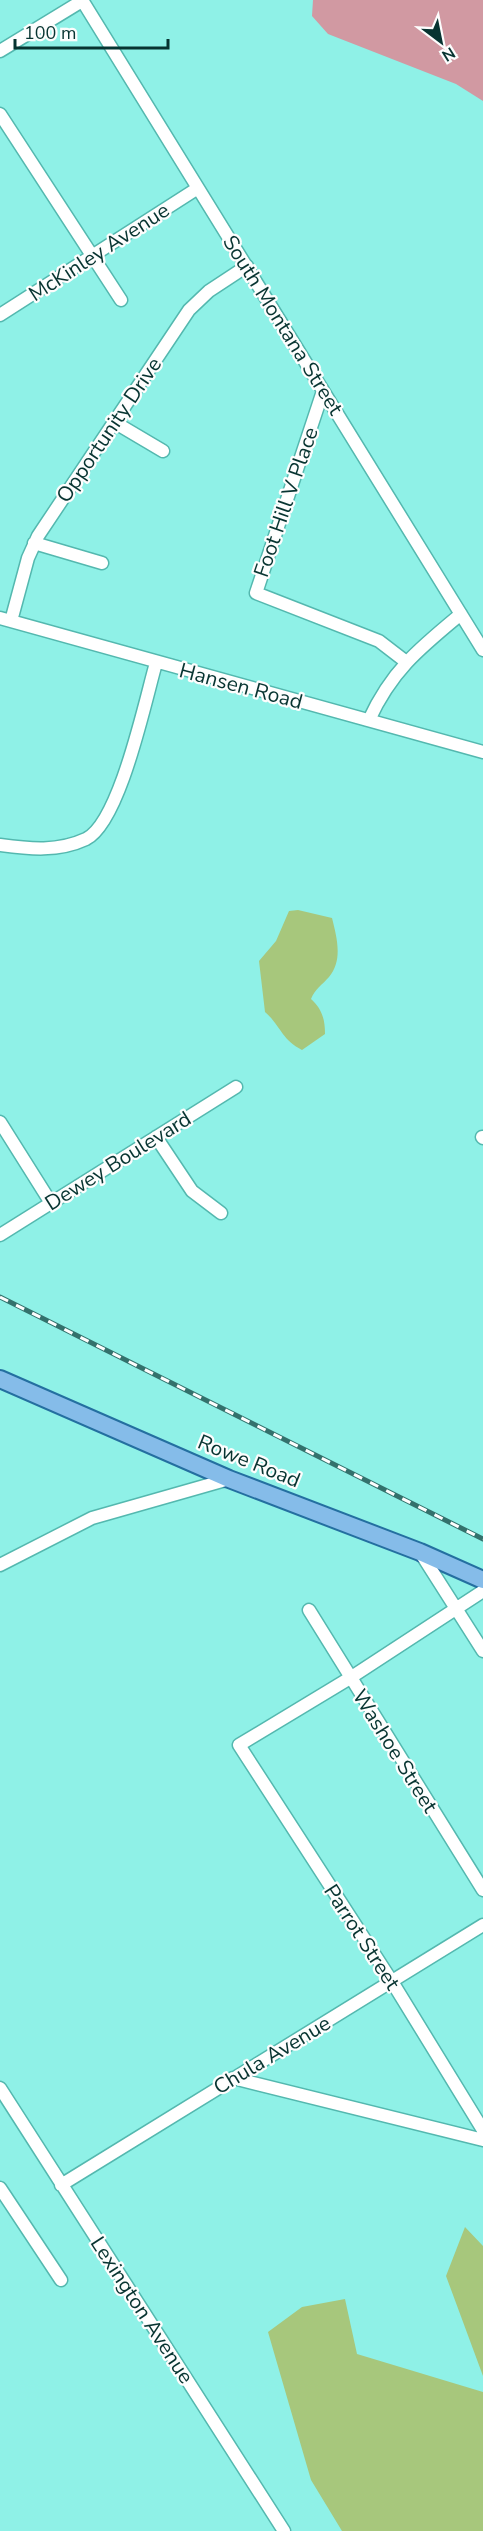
<svg xmlns="http://www.w3.org/2000/svg" width="483" height="2531" viewBox="0 0 483 2531" font-family="'Nunito Sans',sans-serif">
<rect width="100%" height="100%" fill="#8ff1e7"/>
<path fill="#d199a2" d="M313,0H483V101L456,84L328,34L312,16Z"/>
<path fill="#a7c77c" d="M298,910L332,918C337,938 343,960 329,977C322,985 315,989 311,999C322,1009 325,1019 325,1034L302,1050C281,1039 281,1026 265,1012L259,961L276,941L289,911Z
M465,2227L483,2246V2376L446,2276Z
M345,2299L357,2354L483,2392V2531H342L311,2480L268,2332L302,2307Z"/>
<g fill="none" stroke-linecap="round" stroke-linejoin="round">
<defs>
<path id="minor" d="M82,0L483,650
M0,51L82,1
M0,114L121,300
M0,315L198,188
M323,391L256,593L379,641L405,661
M114,422L163,451
M34,543L102,563
M0,618L483,752
M11,621L28,558L38,536L189,310L209,291L247,266
M369,720C392,670 420,648 461,614
M0,845C30,849 58,852 86,839C120,822 145,701 156,663
M0,1122L51,1203
M156,1137L192,1191L221,1213
M482,1137L483,1138
M0,1235L236,1087
M420,1552L483,1651
M0,1565L92,1518L229,1479
M483,1591L350,1678L239,1745L391,1980L483,2130
M309,1610L483,1890
M233,2078L483,2140
M0,2088L284,2531
M61,2185L483,1925
M0,2188L61,2280"/>
<path id="major" d="M0,1379L229,1479L420,1552L483,1580"/>
</defs>
<use href="#minor" stroke="#54b8af" stroke-width="15"/>
<use href="#major" stroke="#246fa0" stroke-width="20"/>
<use href="#minor" stroke="#fff" stroke-width="12"/>
<use href="#major" stroke="#85bce9" stroke-width="16"/>
<defs>
<path id="rail" d="M0,1297L483,1539"/>
</defs>
<use href="#rail" stroke="#33716c" stroke-width="5"/>
<use href="#rail" stroke="#fdfdfd" stroke-width="3" stroke-dasharray="9" stroke-linecap="butt"/>
</g>
<g text-anchor="middle" dominant-baseline="central" stroke-width="4.5" stroke-linejoin="round" paint-order="stroke">
<g font-size="21" fill="#073431" stroke="#fdfdfd">
<text transform="translate(99 252) rotate(-33)">McKinley Avenue</text>
<text transform="translate(283 325) rotate(58)">South Montana Street</text>
<text transform="translate(109 430) rotate(-56)">Opportunity Drive</text>
<text transform="translate(286 502) rotate(-71)">Foot Hill V Place</text>
<text transform="translate(241 686) rotate(15)">Hansen Road</text>
<text transform="translate(118 1161) rotate(-32)">Dewey Boulevard</text>
<text transform="translate(249 1461) rotate(22)">Rowe Road</text>
<text transform="translate(395 1751) rotate(58)">Washoe Street</text>
<text transform="translate(362 1937) rotate(57)">Parrot Street</text>
<text transform="translate(272 2055) rotate(-31)">Chula Avenue</text>
<text transform="translate(142 2310) rotate(57)">Lexington Avenue</text>
</g>
</g>
<g transform="translate(441 42) rotate(148)" stroke="#fdfdfd" stroke-width="4.5" paint-order="stroke">
<path d="M0-4.5L10 22L0 15L-10 22Z" fill="#073431"/>
<text y="-9" font-size="16" font-weight="bold" text-anchor="middle" fill="#073431">N</text>
</g>
<path d="M15 39v9h153v-9" fill="none" stroke="#073431" stroke-width="3"/>
<text x="24" y="39" font-size="18" fill="#073431" stroke="#fdfdfd" stroke-width="4.5" paint-order="stroke">100 m</text>
</svg>
